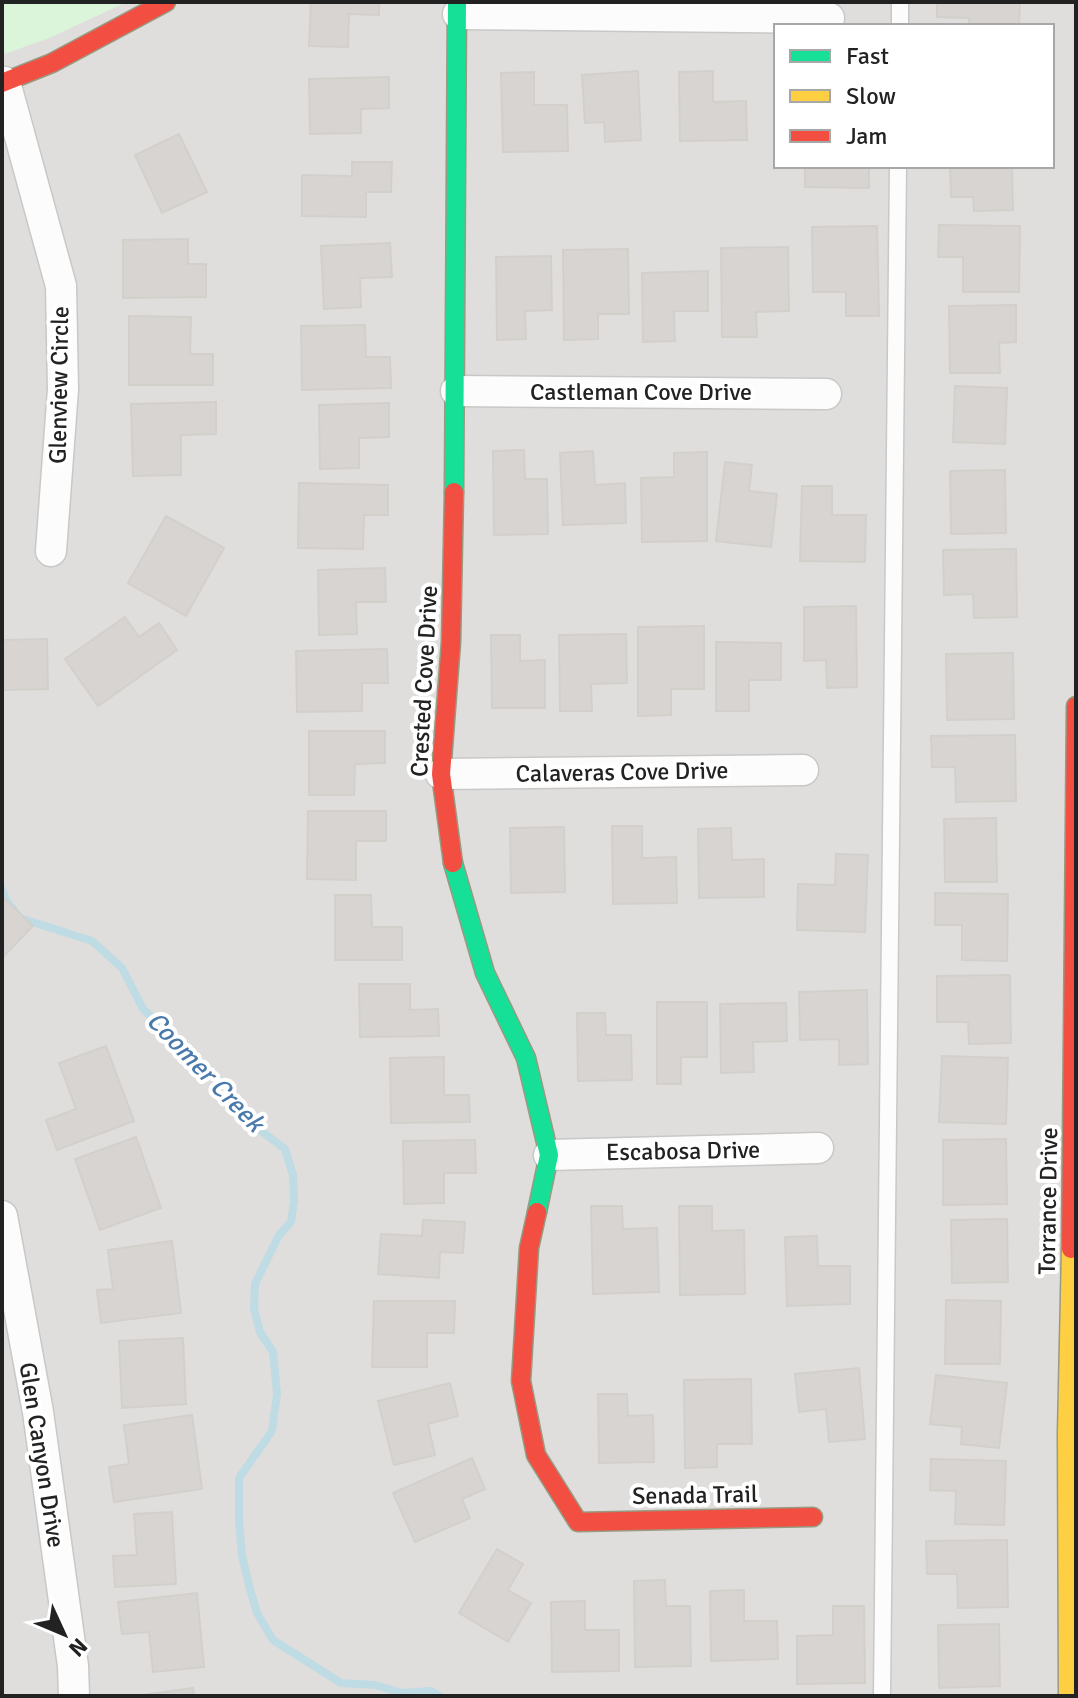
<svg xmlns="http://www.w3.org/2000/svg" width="1078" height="1698" viewBox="0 0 1078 1698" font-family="Signika,sans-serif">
<rect width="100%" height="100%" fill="#f0eeeb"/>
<path fill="#dfdedc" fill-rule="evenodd" d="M2,2H1076V1696H2ZM776,26H1052V166H776Z"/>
<path fill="#daf5da" d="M2,2H127L49,38L2,55Z"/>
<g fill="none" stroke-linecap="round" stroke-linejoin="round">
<path stroke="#bfdbe3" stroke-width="8" d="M2,889L6,900L20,918L92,941L122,968L143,1009L228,1088L244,1118L285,1149L293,1175L294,1201L291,1222L279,1235L255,1284L254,1309L260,1332L273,1352L277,1394L272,1431L239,1478V1522L242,1556L250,1589L257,1613L273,1640L341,1683L375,1685L402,1693L431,1691L439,1696"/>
</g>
<path fill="#d7d4d2" stroke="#d3d0cc" stroke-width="2" d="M311,2H379V15L349,14L348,47L309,46Z
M937,2H1020L1019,26H969V18L937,17Z
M638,71L641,140L605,142L604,122L585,123L582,75Z
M713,71V102L746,101L747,140L680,141L679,72Z
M534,72V105H567L568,151L503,152L501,73Z
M389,77V108L361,109V133L310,134L309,79Z
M179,134L207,192L162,213L135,155Z
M352,162H392L391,192H366V217L302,216V175L352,176Z
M805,166H869V188L805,187Z
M950,166H1012L1013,210L974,211L973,197H951Z
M939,225L1020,226L1019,292H963V257H938Z
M877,226L879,316H846V292H813L812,227Z
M188,239V264H206V297L123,298V240Z
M390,243L392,277L360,278L361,307L324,309L321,246Z
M788,247L789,311L756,312L757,337H722L721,248Z
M628,249L629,314H598V339L564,340L563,250Z
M551,256L552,310L525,311L526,339L497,340L496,257Z
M708,271V311H674L675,341L643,342L642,273Z
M1016,305V342L999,343L1000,373H950L949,306Z
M129,316L191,317L190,354H213V385H129Z
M365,325L366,357H390L391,388L302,390L301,326Z
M955,386L1007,388L1005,444L953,442Z
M216,402V434L181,435V475L133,476L131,404Z
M389,403V437L359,438V468L320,469L319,405Z
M524,450L525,479H547L548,534L494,535L493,451Z
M593,451L595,485L625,483L626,523L563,525L560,453Z
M707,452V541L642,542L641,478L674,477V453Z
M725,462L752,465L749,491L777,494L771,547L716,541Z
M1005,470L1006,533L951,534L950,471Z
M299,483L388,485V515H364L363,549L298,548Z
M802,486H832V515H866L865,562L800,561Z
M166,516L224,548L186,616L128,583Z
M1016,549L1017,617L974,618L973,594L944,595L943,550Z
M385,568L386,602H356L357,634L319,635L318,570Z
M856,606L857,687L827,688L826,660L804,661V607Z
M125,617L139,637L159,623L177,650L98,706L65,659Z
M704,626V689H671V715L638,716V627Z
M626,634L627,683L591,684L592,711H560L559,635Z
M491,635H520V661L545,660V708H492Z
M47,639L48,689L2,690V640Z
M716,642L781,643V680H749V711H716Z
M387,649L388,683H362V711L297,712L296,651Z
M1013,653L1014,719L947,720L946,654Z
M309,731H385V763L355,764L354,795H309Z
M1015,735L1016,801L956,802L955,767H932L931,736Z
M308,811H386V841H356V880L307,879Z
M996,818L997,882H945L944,819Z
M612,826H642V858L676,857L677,903L613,904Z
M564,827L565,892L511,893L510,828Z
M731,828L732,860L764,859V897L699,898L698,829Z
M836,854L868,855L865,932L797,930L798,884L835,885Z
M935,893L1008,894L1007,961L962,960V925H935Z
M335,895H371L372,927H402V960H335Z
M2,896L33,926L2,958Z
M1010,975L1011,1043L969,1044L968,1022H937V976Z
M359,984H410V1010L438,1009L439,1036L360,1037Z
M867,990L868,1064L839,1065V1039L800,1040L799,992Z
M657,1002H707V1057H681V1084H657Z
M786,1003L787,1041L753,1042L754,1072L721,1073L720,1004Z
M577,1013H605L606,1035H631L632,1080L578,1081Z
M106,1046L134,1121L57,1150L46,1120L76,1109L59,1063Z
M942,1056L1008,1058L1006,1124L939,1122Z
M444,1057V1095H469L470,1122L391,1123L390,1058Z
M136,1137L161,1208L100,1230L75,1159Z
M1006,1139L1007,1204L943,1205V1140Z
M475,1140L476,1173H444V1203L404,1204L403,1141Z
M591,1206H622L623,1229L657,1228L659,1292L593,1294Z
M679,1206H712V1231L744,1230L745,1294L680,1295Z
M1007,1219L1008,1282L952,1283L951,1220Z
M423,1220L465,1222L463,1253L440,1252L439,1278L378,1274L381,1234L422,1236Z
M817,1236L818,1266H850V1304L787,1306L785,1237Z
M172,1241L181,1313L101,1323L97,1290L113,1289L108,1250Z
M946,1300L1001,1301L1000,1364H945Z
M374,1301H455L454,1333H427V1367H372Z
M183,1338L186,1404L122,1408L119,1341Z
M859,1368L865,1439L829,1442L826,1409L799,1412L795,1374Z
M936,1375L1007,1383L999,1448L961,1444L962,1427L930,1424Z
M751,1379L752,1444H717V1467L685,1468L684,1380Z
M450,1383L458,1416L428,1424L435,1455L394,1465L378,1401Z
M598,1394H627L628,1416L653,1415L654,1462L599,1463Z
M192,1415L202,1489L114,1502L109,1467L129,1464L124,1425Z
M472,1458L485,1489L462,1499L470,1518L415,1542L393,1493Z
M931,1459L1006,1461L1004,1525L955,1524L956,1491L930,1490Z
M172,1512L176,1584L115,1587L113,1556L137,1555L134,1514Z
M1007,1540L1008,1607L958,1608L957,1574H927L926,1541Z
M497,1549L523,1564L508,1590L531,1603L508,1642L459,1613Z
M665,1580L666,1606H690L691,1666L635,1667L634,1581Z
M744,1590V1621H777L778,1659L711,1661L710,1591Z
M197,1593L204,1667L153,1672L149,1632L122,1634L118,1602Z
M585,1601V1630H619V1671L552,1672L551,1602Z
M833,1606H864L865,1683L797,1684V1636L833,1635Z
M999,1624L1000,1686L939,1688L938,1625Z
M193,1688L194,1696H136Z"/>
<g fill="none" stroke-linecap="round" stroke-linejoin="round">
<defs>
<path id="lane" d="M900,26V2
M882,1696L898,166"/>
<path id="street" d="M458,14L829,18
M5,82L61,286L63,389L51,551
M456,391L826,394
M441,774L803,770
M549,1155L818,1148
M2,1216L38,1412L73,1666L74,1696"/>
<path id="fast" d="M454,492L457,2
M453,863L485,973L526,1058L549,1155L537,1212"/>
<path id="slow" d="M1068,1696L1067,1433L1071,1249"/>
<path id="jam" d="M2,83L52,63L166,2
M453,863L441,774L451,642L454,492
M537,1212L529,1248L521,1381L536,1455L578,1522L813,1517
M1071,1249L1076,706"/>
</defs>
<use href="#lane" stroke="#c9c8c7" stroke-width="19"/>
<use href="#street" stroke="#c9c8c7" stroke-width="33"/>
<use href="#fast" stroke="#999a82" stroke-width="21"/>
<use href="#slow" stroke="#999a82" stroke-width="21"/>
<use href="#jam" stroke="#999a82" stroke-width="21"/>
<use href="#lane" stroke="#fdfcfc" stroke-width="16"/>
<use href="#street" stroke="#fdfcfc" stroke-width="30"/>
<use href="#fast" stroke="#16e098" stroke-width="18"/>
<use href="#slow" stroke="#ffcf43" stroke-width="18"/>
<use href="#jam" stroke="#f24e42" stroke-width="18"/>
</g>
<g text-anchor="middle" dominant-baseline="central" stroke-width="8" stroke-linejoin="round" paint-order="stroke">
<g font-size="24" fill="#222" stroke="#fff">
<text transform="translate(59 385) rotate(-89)">Glenview Circle</text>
<text x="641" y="392">Castleman Cove Drive</text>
<text transform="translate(424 681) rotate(-87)">Crested Cove Drive</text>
<text transform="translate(622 772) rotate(-1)">Calaveras Cove Drive</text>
<text transform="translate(683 1151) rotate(-1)">Escabosa Drive</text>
<text transform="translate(1048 1201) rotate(-89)">Torrance Drive</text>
<text transform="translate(42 1455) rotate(81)">Glen Canyon Drive</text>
<text transform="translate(695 1495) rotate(-1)">Senada Trail</text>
</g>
<g font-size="26" font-style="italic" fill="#4a7aab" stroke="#fff">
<text transform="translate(205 1072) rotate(46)">Coomer Creek</text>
</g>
</g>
<rect width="1078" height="1698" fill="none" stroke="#222222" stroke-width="8"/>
<rect x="774" y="24" width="280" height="144" fill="#ffffff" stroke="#a7a7a7" stroke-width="2"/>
<rect x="790" y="50" width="40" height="12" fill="#16e098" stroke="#a7a7a7" stroke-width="2"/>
<text x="846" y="64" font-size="24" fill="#222222">Fast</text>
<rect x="790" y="90" width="40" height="12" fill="#ffcf43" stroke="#a7a7a7" stroke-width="2"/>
<text x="846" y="104" font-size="24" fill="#222222">Slow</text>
<rect x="790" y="130" width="40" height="12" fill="#f24e42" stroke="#a7a7a7" stroke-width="2"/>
<text x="846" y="144" font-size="24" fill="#222222">Jam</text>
<g transform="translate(64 1634) rotate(134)" stroke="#ffffff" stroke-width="6" paint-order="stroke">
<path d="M0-6L14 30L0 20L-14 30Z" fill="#222222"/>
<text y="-12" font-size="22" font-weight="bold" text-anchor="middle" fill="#222222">N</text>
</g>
</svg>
